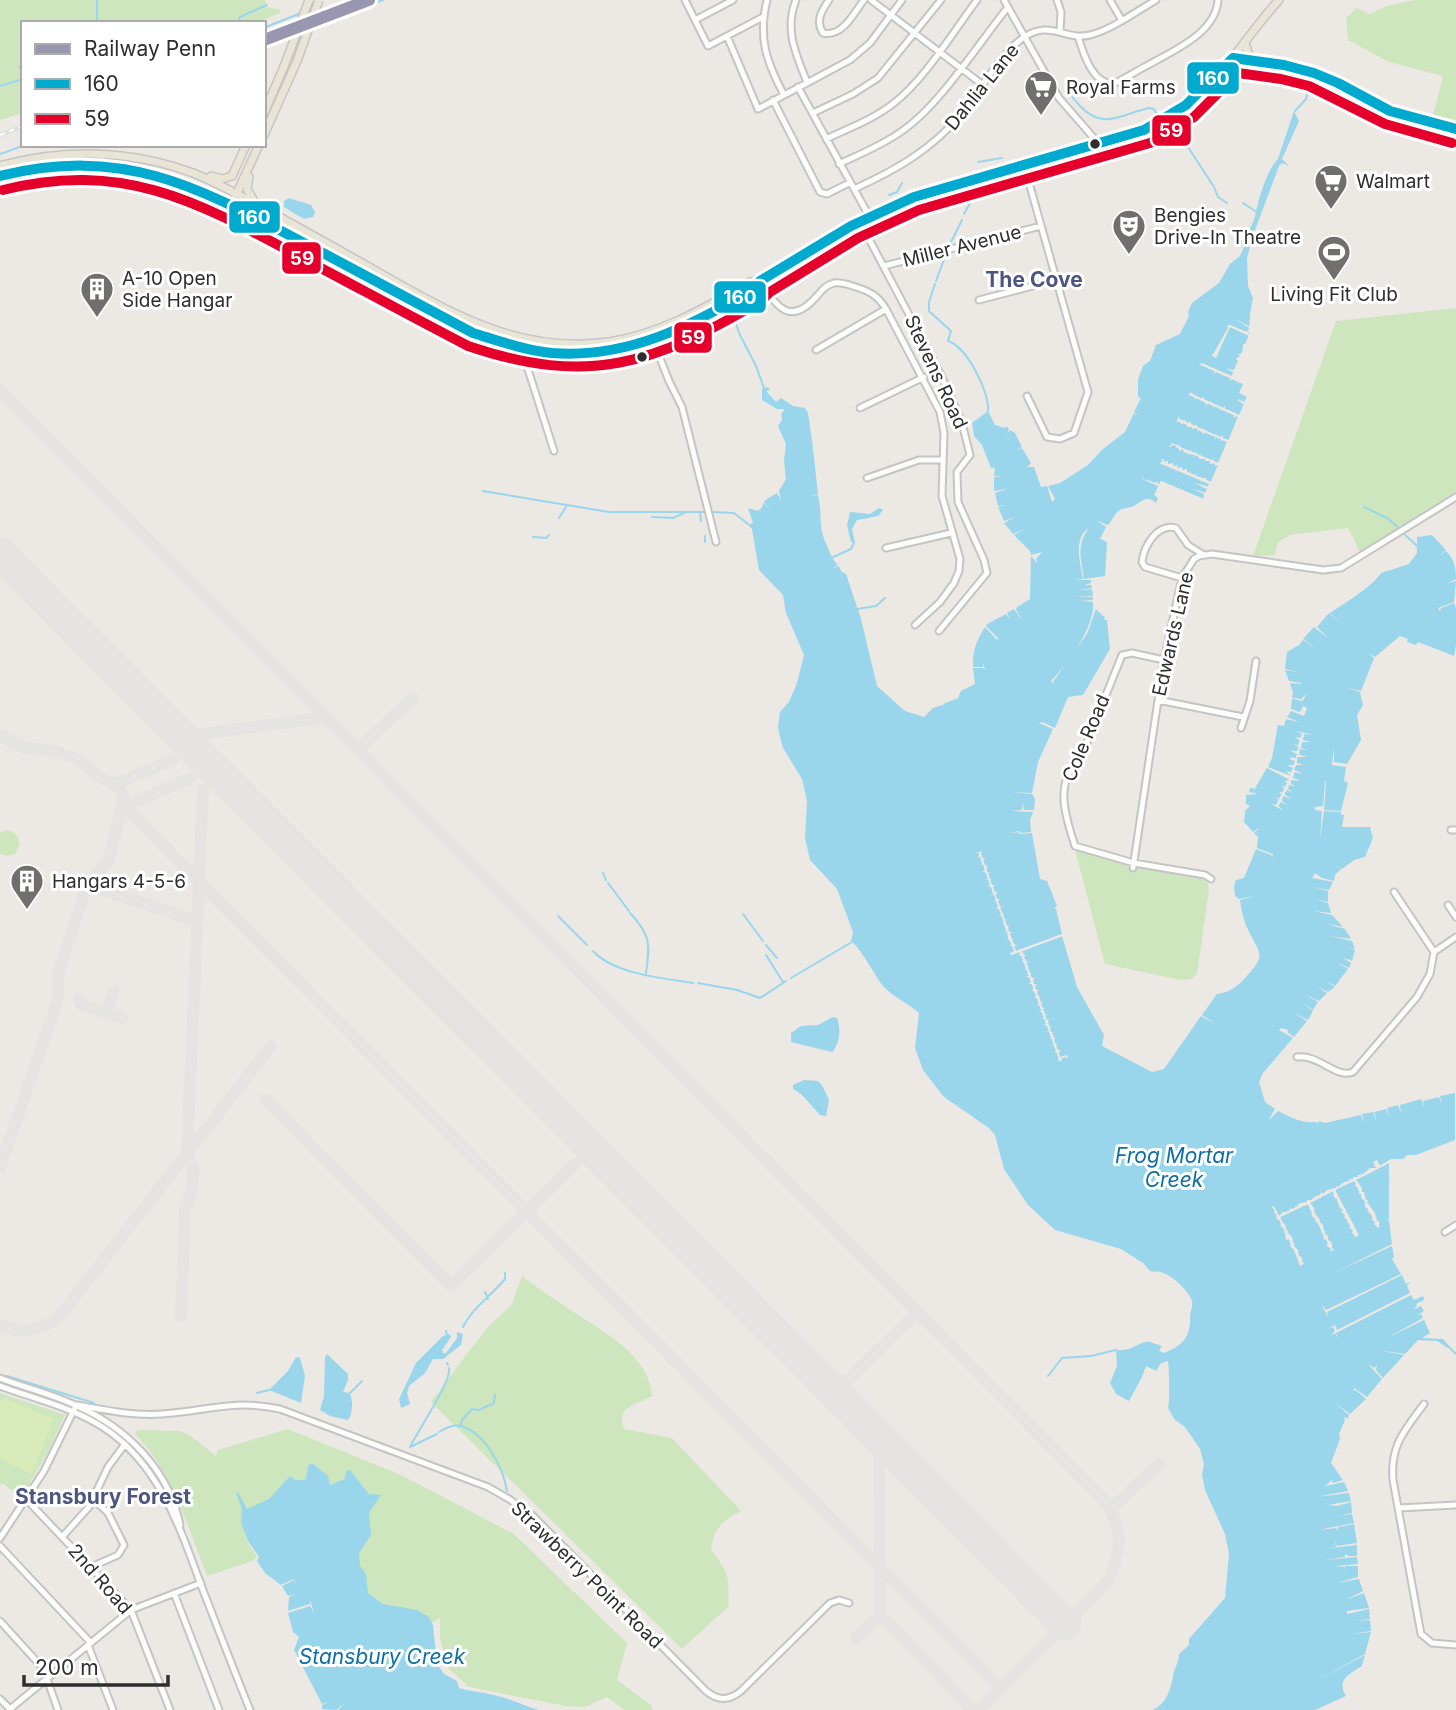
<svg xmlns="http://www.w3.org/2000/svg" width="1456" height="1710" viewBox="0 0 1456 1710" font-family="Inter,sans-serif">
<rect width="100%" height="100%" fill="#ece8e4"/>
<path fill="#cee6be" d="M0,0H265L267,7L281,10L280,13L255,23H23V113L0,120Z
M1413,0H1456V120L1433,115L1443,76L1389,62L1348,40L1346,18L1357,8L1369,14L1387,6Z
M1456,308V492L1360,552L1348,528L1290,535L1278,542L1275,555L1253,556L1336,321Z
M7,830L15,833L20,843L15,854L7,856L0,854V832Z
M1075,850L1146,869L1207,880L1209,889L1197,974L1191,979L1181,980L1105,964Z
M522,1276C538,1288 555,1300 572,1311C603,1332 649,1354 652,1396C637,1405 615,1406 624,1429L672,1438L741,1511C722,1522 714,1527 711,1550C732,1577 727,1574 729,1606L682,1649L431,1402L469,1351L489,1326L512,1304Z
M0,1393L65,1415L48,1452L21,1498L2,1483L0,1486Z
M288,1429L401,1475L514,1534L627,1643L617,1680L651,1705L653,1710H624L607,1697L585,1707L566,1706L469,1687L448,1668L440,1637V1618L429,1624L383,1606L244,1528L248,1543L257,1557L252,1561L207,1576C188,1528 173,1472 135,1434L137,1430L180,1431L191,1436L216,1456L218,1450Z"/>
<path fill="#d9eabb" d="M4,1398L54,1419L31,1474L0,1459V1404Z"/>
<path fill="#99d6ec" d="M1294,111L1299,121L1282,159L1289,166L1282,163L1279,166L1252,238L1247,259L1248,286L1253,298L1250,314L1249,333L1252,335L1230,325L1215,357L1230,327L1249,336L1234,371L1226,369L1234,372L1232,377L1202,363L1201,365L1243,384L1240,393L1247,396L1245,402L1237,399L1244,404L1239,415L1190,393L1189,395L1238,417L1228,441L1178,418V421L1227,442L1218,463L1172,444L1218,465L1211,482L1163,462L1165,464L1209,484L1208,487L1195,483L1207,489L1206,493L1193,489L1205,494L1203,499L1161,481L1154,495L1158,498L1156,503C1145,493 1142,503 1131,507C1127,508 1124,508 1120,510C1112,515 1113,522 1107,525L1096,520L1106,527L1100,539L1107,542L1105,576L1084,579C1081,560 1076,544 1089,528C1073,538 1080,562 1083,579L1074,580H1091V583L1084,585H1091L1092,588L1074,591L1092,589L1093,596L1074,597H1093V600L1080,601L1093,602C1095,627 1068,664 1051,681L1054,685L1053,682L1087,634L1096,609L1105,618L1104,620H1107L1110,649L1083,695L1068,697L1055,728L1042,722L1039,723L1053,729L1038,762L1032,793L1012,792L1032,794L1035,799L1034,810H1024L1023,803L1022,810L1011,811L1033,812L1030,820L1031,832L1021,833L1018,831L1010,833L1018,832L1019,834L1032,833L1040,879L1047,881L1057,906L1054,908L1056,909L1062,934L1016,951L980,852L979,853L1014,951L1010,953L1011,955L1020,952L1060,1062L1061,1059L1067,1056L1060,1057L1022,951L1062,936L1077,987L1104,1035L1102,1046L1152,1072L1164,1069L1201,1016L1217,1025L1202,1015L1217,994C1229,993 1238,986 1245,978C1265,956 1262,956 1249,932C1244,922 1241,910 1240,900L1254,896L1239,899L1235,896L1234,886L1236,880L1244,878L1256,849L1271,855L1272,858L1273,854L1257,848L1258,837L1254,833L1260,827L1253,832L1244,822L1245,811L1250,806L1246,804V795L1258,794L1249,792L1250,788L1257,789L1255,788L1267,768L1289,779L1276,805L1278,807L1291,780L1300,781L1293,778L1294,772L1302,773L1294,770L1297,757H1305L1298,754L1304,734L1300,738L1298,751H1291L1297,754L1296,758L1289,759L1295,761L1291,776L1268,767L1272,758L1278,725L1284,726L1286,719L1299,722L1287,717L1291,711L1304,716L1307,708L1303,706L1300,712L1291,709L1292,699L1303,701L1306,694L1301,699L1292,698L1293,692L1290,683L1301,684L1302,688L1301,683L1289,681L1285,670L1303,673L1285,669L1287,652L1299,645L1303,640L1318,650L1303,639L1314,627L1329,639L1317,627L1329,613L1344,625L1330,613C1345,603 1372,587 1381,573L1409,564L1417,553V537L1432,535L1446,550L1438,557L1446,551C1455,560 1456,568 1456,579L1448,583L1456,581L1454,602L1438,608L1440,611L1441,608L1454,603L1456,608V654V645L1454,656L1418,642L1416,645L1407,642L1408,639L1400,636L1375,657L1368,653L1374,658L1361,691L1346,687L1360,692L1363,705L1357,715L1361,740L1347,764L1334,762V747L1332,765L1346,767L1344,781L1348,783L1341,811L1324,810L1326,782L1323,781L1325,783L1323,806L1315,807V810L1322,811L1320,839L1324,811L1341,812V815H1344L1342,827H1370L1373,838L1365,857L1354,860L1342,869L1329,862L1341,869L1335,875L1334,881L1322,878L1315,873L1312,878L1333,882L1329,890L1313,887L1328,891V902L1314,899L1328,903L1331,913L1313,911L1332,915L1343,927L1323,923L1345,929L1351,939L1330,936L1352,941L1355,949L1348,948L1355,950L1352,961L1342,957L1351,963L1349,968L1335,961L1348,969L1335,986L1322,979L1335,987L1328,992L1316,986L1327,993L1319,1001L1306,995L1318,1002L1313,1010L1301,1002L1313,1011L1308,1020L1293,1012L1307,1021L1294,1037L1287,1032L1289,1030L1281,1028L1279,1030L1293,1038L1263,1073L1259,1082L1265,1102L1275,1109L1268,1121L1278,1111C1290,1117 1303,1124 1317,1122L1318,1124L1319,1121L1325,1123L1361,1115L1364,1123L1362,1114L1373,1112L1378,1125L1374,1112L1386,1109L1390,1118L1387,1108L1398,1105L1401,1113L1400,1105L1421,1099L1425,1109L1423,1101L1439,1097L1442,1105L1440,1096L1455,1093V1140L1416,1155H1407L1403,1159H1391L1379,1166L1377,1161L1376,1168L1279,1216L1273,1207L1301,1265L1303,1264L1280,1217L1308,1204L1333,1250L1310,1203L1333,1191L1356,1236L1358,1235L1335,1190L1355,1180L1378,1227L1356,1180L1389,1163V1219L1386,1220H1389L1392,1244L1332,1274L1392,1246L1394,1257L1392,1259L1401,1274L1326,1310L1321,1304L1328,1317L1327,1312L1402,1275L1406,1284L1410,1282L1407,1286L1410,1293L1337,1330L1335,1325L1327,1329L1333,1327L1335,1331L1330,1336L1335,1333L1339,1340L1336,1333L1411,1295L1414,1300L1423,1296L1424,1300L1416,1304L1417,1306L1413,1310L1421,1306L1424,1311L1416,1316L1421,1314L1423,1318L1387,1338L1424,1320L1430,1333L1422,1338L1443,1339L1450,1347L1448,1348L1437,1341L1418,1340L1405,1354L1377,1350L1404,1355L1383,1378L1376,1370L1377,1365L1374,1368L1367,1363L1382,1379L1367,1397L1351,1386L1354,1388L1353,1390L1357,1391L1366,1399L1350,1414L1335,1403L1349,1415L1348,1419L1345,1417L1344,1418L1345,1420L1339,1434L1340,1439L1331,1463L1343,1480L1333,1483L1332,1480L1325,1486L1344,1482L1348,1491L1316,1497L1349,1493L1351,1501L1328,1505L1337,1506L1351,1502L1352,1513L1338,1516L1352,1514L1354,1523L1318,1530L1336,1528L1337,1531L1338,1527L1354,1524L1357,1543L1337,1546L1335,1541L1336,1547L1322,1549L1357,1545V1556H1349L1345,1554V1557L1325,1560L1357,1557L1358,1564L1336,1566L1344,1567V1570L1345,1566H1358V1577L1337,1583L1359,1579L1363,1591L1346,1600L1364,1593L1369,1608L1347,1611V1614L1369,1609L1370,1619L1355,1621L1370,1620L1371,1631L1351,1634L1371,1632L1365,1654L1312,1683L1365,1655L1362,1666C1349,1674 1336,1680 1346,1696L1315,1710H1153C1166,1704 1171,1689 1173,1676C1174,1668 1179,1663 1179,1654L1189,1645V1639L1225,1598L1229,1554L1225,1534L1205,1490L1202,1475L1204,1464L1200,1449L1185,1427L1175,1420L1168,1408C1170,1404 1169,1365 1168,1361L1161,1363L1156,1371L1146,1366L1142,1377L1129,1401L1116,1394L1110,1383L1117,1366L1116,1350C1134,1352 1139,1340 1150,1342C1154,1343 1158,1345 1162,1346L1159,1351L1164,1353C1182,1346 1191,1337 1190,1317C1190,1312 1193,1306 1192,1301C1189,1291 1171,1274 1160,1272C1157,1271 1153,1272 1150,1271L1143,1263L1121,1249L1055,1230L1028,1205L1004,1169L995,1135L989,1128L944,1097L923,1070L915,1048L919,1013C908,1003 893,997 883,986C875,976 860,947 851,941L853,932L837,889L810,860L805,838L807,801L804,787L802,779L783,748L780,737L778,727L780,712L789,702L797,683L804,655L786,613L783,595L759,570L752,529L748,525L753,523L748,508L758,511L762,507L764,502L776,520L764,501L777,493L781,501L779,491L786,479L784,461L786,444L778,426L782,420L781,414L785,409H777L762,400V389L768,387L770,390L766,391L776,402L781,398L793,406L805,408L808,413L813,448L809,454L813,449L818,494L810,496L818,495C823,516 817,524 827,546C831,554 831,558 838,565L831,569L839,566L841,571L846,574L861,619L877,686L905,711L924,717L933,708L942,705L944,706L943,704L958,698L961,691L975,684L973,668H983L985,670L983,663V667H973C972,652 977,639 985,627L997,640L998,638L986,626L987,624L1006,614L1010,619L1007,613L1014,609L1021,619L1020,623L1021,618L1016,610L1017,607L1030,599L1031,556L1038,564L1036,559L1042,552L1031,555L1030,551L1014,535L1027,528L1013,534L1004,523L1015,517L1004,521L998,507L1006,505L998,506L995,493L1007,489L994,491V477L1004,476H994L995,468H991L982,445L974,436L972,423L988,411L995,425L1005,428L1006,426L1009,429L1007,434L1010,430L1015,433L1022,447L1015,451L1022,448L1031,463L1027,467H1034L1041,487L1047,486L1052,502L1055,499L1048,486L1060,483L1088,465L1103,449L1125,432L1134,413L1140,415L1134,412L1141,398L1138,397V379L1143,366L1150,361L1156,345L1180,334L1189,316L1188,312L1192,303L1219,283L1230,264L1240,256L1244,247L1235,243L1233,239L1235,237L1243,241C1247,233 1253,225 1255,216C1258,201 1267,169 1278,159Z
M289,198L311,205L315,212L313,217L304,219L284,207V201Z
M879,508L883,510L878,516L857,520L852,529L855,543L851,542L847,525L850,512L870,514Z
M833,1017L837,1018C841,1028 840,1044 832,1052L791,1042V1033L801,1026L818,1025Z
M804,1080L818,1081C823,1084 826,1094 829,1100L826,1116L820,1115L801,1094L793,1089V1085Z
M457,1332L463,1334L461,1345L443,1359H433L425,1373L409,1386L407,1393L410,1404L401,1408L399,1399L416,1363L443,1336L449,1334L451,1337L442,1350L443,1353H446L457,1338Z
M327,1354L348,1374V1380L343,1392L350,1393C353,1401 353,1414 348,1420L330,1416L320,1410L324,1396L325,1357Z
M296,1357L300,1358L305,1376L301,1403L269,1390L288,1371Z
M312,1463L328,1476L330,1485L345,1479L346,1471L350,1470C357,1478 362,1486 369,1494L381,1495L369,1513L371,1535L359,1553L360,1566L366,1574L368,1593L383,1604L417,1610L429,1617L433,1625L437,1664L444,1674L457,1681L459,1688C472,1692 485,1692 497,1696C512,1699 524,1706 539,1710H338L345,1703L336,1710L322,1709V1705L332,1700L322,1704L294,1650L299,1637L293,1632L288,1613L310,1606L314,1613L310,1600V1604L288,1611L289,1597L295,1594L288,1596L282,1586L294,1580L298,1586L287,1567L294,1579L281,1585L265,1573L257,1561L259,1557L248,1541L241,1523L242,1509L236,1493L238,1492L247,1509L269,1499L290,1476L295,1480H306L308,1466Z"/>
<path fill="#ece8e4" d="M1234,318L1250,327L1248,333L1253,336H1250L1233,377L1246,383L1242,391L1250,395L1204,501L1162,483L1156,496L1158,486L1142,479L1144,476L1143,479L1149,481L1150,478V481L1155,483L1157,481L1158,485L1161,481L1204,499V494L1192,489L1205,493L1207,489L1195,483L1208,487L1209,484L1159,463L1163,461L1161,459H1164V462L1168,461V464L1173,463V466L1178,465L1177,468L1182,467V470L1187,469V472L1190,473L1191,471V474L1195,475L1196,473V476L1200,477L1201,476V478H1206V480L1211,482L1218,465L1215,466V463L1210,464V461H1205V459H1200L1196,455L1194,457V455L1185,453L1182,449L1180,451L1177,447L1175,449L1176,446L1172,445L1171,447L1168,446H1170L1172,443L1179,446L1180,444V447L1190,451L1191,449V451L1195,453L1196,451V453L1201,456L1202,453V456L1207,458L1208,456L1207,458L1212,460L1214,458L1213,461L1219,463L1227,442L1222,440L1221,442V439L1216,437L1215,440V437L1205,432L1204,434L1199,430L1197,432L1198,429L1194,427L1192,430V427H1187V425L1183,423L1182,425L1179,421L1176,422L1179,416V419L1184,421L1185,419V421L1189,423L1191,421V424L1195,426L1197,424V427L1202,429L1203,427V429L1215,435L1217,432L1216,435L1221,437L1223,435V438L1229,440L1238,417L1236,416L1234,418V415L1228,412L1226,415L1227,412L1221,409L1220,411V409L1215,406L1213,408V406L1208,403L1207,405L1202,400L1200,402L1201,400L1196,398L1194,400L1195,397L1190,395L1188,397L1191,391V393L1202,399L1204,396V399L1209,402L1211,400L1210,402L1216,405L1218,403L1217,405L1223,408L1225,406V409L1229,411L1231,409L1230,411L1234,413L1235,411V414L1240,415L1244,404L1236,400L1245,402V400L1237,397L1246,400L1247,397L1239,393L1243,384L1239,382L1237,385L1238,382L1232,379L1230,381V378L1224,375L1222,378L1223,375L1216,372L1214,374L1215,371L1209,368L1207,371L1208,368L1201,365L1199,367L1201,363L1232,376L1233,372L1226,369L1234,370L1236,366L1234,365H1236L1238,361L1236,359L1240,356L1238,354H1241L1243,350L1241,349H1243V344H1245L1247,341L1245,339L1247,340L1249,335L1230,327L1216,358L1212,356L1228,328L1227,326L1230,325L1247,332L1249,328Z
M1296,731L1313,735L1304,734L1303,740L1311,742H1302L1301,748L1309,750L1300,749L1299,755L1307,757H1297V763L1304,765H1296L1294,770L1302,774L1294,772L1293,778L1301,780H1291V784L1297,787L1289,785L1288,789L1294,793L1287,790L1284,794L1291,799L1283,796L1282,801L1287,805L1281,802L1278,806L1284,811L1271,804L1277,805L1279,800L1275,797L1280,799L1282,795L1278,791L1283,793L1285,789L1281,786L1286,787L1288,783L1284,781L1290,780L1267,768L1291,776L1286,771L1291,772L1293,768L1287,765H1294L1295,761L1289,757L1296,758L1297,754L1291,750L1297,752L1299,747L1293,744L1298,745L1300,741L1295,737L1300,738L1302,734Z
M983,851L981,853L982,858H985L983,860L985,865H987V872H990L988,873L990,879L993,878L990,880L992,885H995L993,887L995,892H998L995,894L997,899H1000L998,901L1000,906H1003L1000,907L1002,913H1005L1003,914L1005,920L1007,919L1005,921L1007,926H1010L1008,927L1009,932H1012L1010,934L1012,939L1014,938L1012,940L1014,944L1017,945L1014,946L1016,951L1065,933L1066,935L1022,951L1024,955H1026L1024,957L1026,961H1029L1026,963L1028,967L1030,966L1028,968L1030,973H1033L1030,974L1032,978H1035L1033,980L1034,984H1037L1035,986L1036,990H1039L1037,992L1038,996H1041L1039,997L1041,1002H1043L1041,1004L1043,1008H1046L1043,1009L1045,1014H1048L1045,1015L1047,1020L1050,1019L1048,1021L1049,1026H1052L1050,1027L1051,1032H1054L1052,1033L1054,1038L1056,1037L1054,1040L1056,1044H1058L1056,1046L1058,1050H1061L1059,1052L1060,1057L1067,1055L1068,1059L1066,1057L1061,1058L1062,1061L1057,1060L1059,1058L1057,1053L1054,1052L1056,1051L1054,1045L1051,1046L1054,1044L1052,1038L1049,1039L1051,1037L1049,1031L1046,1032L1049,1030L1047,1025L1044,1026L1046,1023L1045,1019H1042L1044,1017L1042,1012H1039L1042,1010L1039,1005H1037L1039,1003L1037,998H1034L1036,996L1034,991H1031L1034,989L1032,984H1029L1031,982L1029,977H1026L1029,975L1027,969L1024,970L1026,968L1024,962L1021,963L1023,961L1022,955L1019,956L1020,952L1010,955L1014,951L1012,946H1009L1012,944L1008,939L1007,931L1004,932L1006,930L1004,924H1002L1004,922L1002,916L998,917L1001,915L999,909H996L998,907L996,901L993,902L996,900L994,894L991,895L993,893L991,887L987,886L990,885L988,879L985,880L988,878L985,872H982L985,870L983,864L980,865L982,863L980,857H977L979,856V853H975Z
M1377,1160L1380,1166L1392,1160V1169L1389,1163L1356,1180L1362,1188V1192H1364L1366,1200H1368L1367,1202L1375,1213L1377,1221H1379V1226H1381L1376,1228L1377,1227L1374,1224L1375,1222L1372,1220V1215H1369L1371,1214L1367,1211L1369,1210L1365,1207V1202L1363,1203L1365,1201L1361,1198V1194H1359V1190H1357L1358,1188L1355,1185L1356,1184L1354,1181L1335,1190L1359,1235L1354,1238L1355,1236L1351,1232L1353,1231L1349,1227L1350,1226L1348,1222L1346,1223L1348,1221L1344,1217L1345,1215L1341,1212L1343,1210L1339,1207L1338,1202H1336L1338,1200L1334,1197L1333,1191L1310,1203L1314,1208L1315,1214H1317L1316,1215L1320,1220L1319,1221L1323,1225L1324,1231H1326L1324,1233L1329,1237L1327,1239L1332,1243V1249H1335L1330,1252L1331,1249L1326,1245L1328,1244L1326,1239L1324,1240L1323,1233L1321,1234L1322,1232L1317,1222H1315L1316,1220L1312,1216L1311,1210H1309L1310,1209L1308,1204L1280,1217L1283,1224L1285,1223L1286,1230H1289L1287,1232L1292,1237L1293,1243L1295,1244L1293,1245L1298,1250L1299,1257L1301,1256L1303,1263H1305L1300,1266L1295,1252L1293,1253L1295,1251L1290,1246L1291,1244L1289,1239L1286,1240L1285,1232L1283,1233L1285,1231L1282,1226L1280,1227L1281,1224L1279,1219L1277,1220L1276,1214L1273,1213L1275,1212L1273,1208L1271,1207L1274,1206L1279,1216L1283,1212L1289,1211V1209L1295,1208V1206L1296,1207L1300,1203L1307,1202V1200H1312V1197L1313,1199L1317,1195L1318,1196L1322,1192L1323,1194L1327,1190L1336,1188V1186L1338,1187L1344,1182L1349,1181V1179H1353V1177H1358L1357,1175H1362L1361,1173L1363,1174L1370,1168H1376L1373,1162Z"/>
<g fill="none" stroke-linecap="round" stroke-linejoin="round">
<path stroke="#99d6ec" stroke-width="2" d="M97,0V23
M346,14L383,0
M219,23H224
M238,23L240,17L267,5
M266,27L301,13
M264,45L293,34
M19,67L23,69
M0,86L23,79
M1067,88C1070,96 1075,100 1080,106C1104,131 1121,114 1149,108L1154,109L1157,116
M1295,111L1306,99L1310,84
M1186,144L1214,187L1218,197L1227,203
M0,154L25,145
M978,162L1002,158
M889,195L897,192L902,183
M1243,203L1255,211
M964,214L981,183
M949,246L962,220
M936,281L946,254
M935,284L929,302V311L951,331L948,341C966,346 990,392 988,411
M732,311L739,333L756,366L764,388
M483,491L609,512H704
M1364,507L1387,518L1399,528
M714,512L734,513L748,524
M700,513L701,521
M652,517L673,518L684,513
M559,518L566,507
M1403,533L1417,546
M705,536V542
M533,537L546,538L549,535
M831,558L851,549L854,543
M857,609L876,606L885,598
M603,873L606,880
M608,883L629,911
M630,913C651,935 650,944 646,973
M743,914L763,941
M558,916L587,945
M766,945L777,958
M593,951C614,974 662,978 693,983
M766,955L783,982
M791,978L852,942
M698,983L737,990L760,998L786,981
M485,1292L488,1299
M463,1327C472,1308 492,1295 505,1279V1273
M446,1331L447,1335
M1449,1347L1456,1354
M447,1363L448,1365
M7,1376L94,1403
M1048,1376L1062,1358L1091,1356L1116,1350
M257,1393L269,1390
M350,1393L362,1381
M461,1425L462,1420L472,1409L479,1410L494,1403L495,1395
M439,1432C446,1428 453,1424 460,1426C485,1432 503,1467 507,1491
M410,1447C418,1430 452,1381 449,1368
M410,1447L437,1434"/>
<path stroke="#e6e4e2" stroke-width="12" d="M0,390L1106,1502C1125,1531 1122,1558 1104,1586L978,1710
M203,734L326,717
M0,736L25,748L55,751L79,760L98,776L119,787L131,813L1000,1688
M358,749L413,698
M111,783L120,782L173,760
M127,805L191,778
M88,885L197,921
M79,999L81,1004L122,1018
M106,1013L114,992
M266,1100L451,1286L575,1164
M0,1167L58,1000V974L84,894L88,885L109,860L124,798
M181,1316L185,1210L192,1191L194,1171L187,1152L203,790
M0,1325C22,1335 40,1331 59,1317L271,1046
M847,1381L917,1312
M879,1437L880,1614L973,1710
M1111,1509L1159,1464
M856,1638L880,1614"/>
<path stroke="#e6e4e2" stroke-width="33" d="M0,554L1065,1624"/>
<defs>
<path id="minor" d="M685,0L708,46L763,17
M767,0C758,38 766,61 784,95
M796,0C784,29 796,55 807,82
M829,0C822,10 815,21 823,33C843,37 853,14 864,0
M871,0L983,85
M1004,0L1059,98L1099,144
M1057,0L1061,12L1060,31
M1110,0L1121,19
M695,20L733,0
M727,36L758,109L850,60L870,43L902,0
M1078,36C1083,53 1092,83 1113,84C1125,79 1136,71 1148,65C1173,51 1216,33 1218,0
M1233,58L1284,65L1314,73L1338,83L1390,111L1456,129
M1222,72L1248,62
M798,87L869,216
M773,100L820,192L827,194L849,183
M813,113L853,94L878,78L941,0
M826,139C849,128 874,119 894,103C925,79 953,32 977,0
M839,164C860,154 883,145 902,131C940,105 978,44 1008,7
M1024,165L1088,392L1074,433L1060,439L1047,437L1027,396
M854,189C896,170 933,149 962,113C979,92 1002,52 1023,38C1050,19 1065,41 1090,35C1111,30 1137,11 1156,0
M860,222L941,375L962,423L970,455L957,472L958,502L984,560L987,573L939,631
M884,266L1041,226
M760,281C777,307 790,327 817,296C822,290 826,285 834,283C842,282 849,285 856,287C871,292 878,296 886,309L940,412L944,433L942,496L960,559L959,571L954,583L940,602L915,625
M979,300L1056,280
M650,333L669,381L682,407L716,542
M518,338L554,451
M816,350L886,309
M860,408L924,377
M867,478L919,460H942
M886,548L951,533
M1182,578L1145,567L1142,562C1144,546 1157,523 1176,528L1188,545L1204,555
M1164,660L1132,653L1122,655L1080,760C1053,782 1066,818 1075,846L1134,863L1205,875L1211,879
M1158,700L1243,717
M1241,728L1250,701L1256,661
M1451,830H1456
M1133,868L1164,660L1182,578L1194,559L1199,556L1212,554L1323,570L1341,568L1456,497
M1394,892L1434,952
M1448,905L1456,917
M1297,1057C1319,1054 1336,1079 1353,1072L1417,997L1430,974L1434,952L1456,937
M1445,1232L1456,1225
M0,1378C26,1388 52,1394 77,1406C127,1428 169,1470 180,1525
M0,1386C35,1399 72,1407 104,1428C158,1463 180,1527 201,1585C217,1626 233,1668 250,1710
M1424,1404C1405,1430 1390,1445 1393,1480L1421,1634L1432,1643L1456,1645
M77,1405C104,1410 134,1416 162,1414C208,1411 232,1399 280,1409L488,1487L509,1499L532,1515L706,1691C718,1701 729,1701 741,1691L830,1603L839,1600L849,1603
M27,1500L131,1610L170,1710
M1398,1508L1456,1505
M63,1536L89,1507L108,1467L125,1444
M0,1538L44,1471L75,1408
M0,1546L91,1643
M91,1567L118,1555L124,1545L108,1513L93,1499
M174,1593L219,1710
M0,1621L50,1676
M88,1645L113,1710
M47,1679L58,1710
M0,1699L11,1710
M10,1709L131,1610L201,1583"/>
<path id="major" d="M1245,43L1251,61
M264,113L285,64
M264,135L297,61
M0,166C63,148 131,150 193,173C221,184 247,200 274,214C316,237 357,260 399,284C466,322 529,353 609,342C661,334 705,308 750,282L760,281
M0,176C120,140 202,187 304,243C353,269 401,295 450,322C517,356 593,364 664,338C696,326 725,307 754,289L760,281C819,245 876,208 944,187C989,174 1036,162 1082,149C1114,140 1148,133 1176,114C1219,85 1245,37 1279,0
M211,176L222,179L232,176L246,145
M249,177L247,189L254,201
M235,197L259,145"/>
</defs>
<use href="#minor" stroke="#c5c4c5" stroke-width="9"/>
<use href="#major" stroke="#c6c5c4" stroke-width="10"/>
<use href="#minor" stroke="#fcfcfb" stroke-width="5"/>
<use href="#major" stroke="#e8e4d6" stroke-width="7"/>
<defs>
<path id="rail" d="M264,34L352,0
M0,135L23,126"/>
</defs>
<use href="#rail" stroke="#dfdfe1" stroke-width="4.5"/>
<use href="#rail" stroke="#fff" stroke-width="2" stroke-dasharray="5" stroke-linecap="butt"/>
<defs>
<path id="major-bridge" d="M297,61L319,0
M285,64L309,0"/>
</defs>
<use href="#major-bridge" stroke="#c6c5c4" stroke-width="10" stroke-linecap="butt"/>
<use href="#major-bridge" stroke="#e8e4d6" stroke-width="7"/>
<defs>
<path id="bus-1" d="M0,176C126,145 200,188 308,245C363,274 418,304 473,333C499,341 524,350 552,353C627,359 691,326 754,289L760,281L851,226L914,197L1144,130L1186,105L1233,58L1284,65L1314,73L1338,83L1390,111L1456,129"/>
<path id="bus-2" d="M3,190C125,160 198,202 302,258C357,287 412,317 468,346C589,387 654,364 761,301L770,292L858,238L919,210L1150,143L1194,117L1238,73L1281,79L1309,86L1385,124L1452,143"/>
</defs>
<use href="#bus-1" stroke="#fff" stroke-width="16"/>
<use href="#bus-2" stroke="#fff" stroke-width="16"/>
<use href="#bus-1" stroke="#00a9ce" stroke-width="10"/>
<use href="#bus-2" stroke="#e4002b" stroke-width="10"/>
<defs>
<path id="rail-1" d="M264,40L369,0"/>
</defs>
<use href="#rail-1" stroke="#fff" stroke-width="18"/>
<use href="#rail-1" stroke="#9997b0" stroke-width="12"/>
</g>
<defs>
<symbol id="supermarket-pin" viewBox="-11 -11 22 30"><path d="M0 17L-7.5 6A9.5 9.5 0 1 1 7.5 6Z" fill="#706f6e" stroke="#fff"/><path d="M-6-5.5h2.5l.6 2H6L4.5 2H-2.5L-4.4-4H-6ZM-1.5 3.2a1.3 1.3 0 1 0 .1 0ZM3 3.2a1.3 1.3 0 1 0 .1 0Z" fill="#fff"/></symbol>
<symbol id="theatre-pin" viewBox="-11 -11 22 30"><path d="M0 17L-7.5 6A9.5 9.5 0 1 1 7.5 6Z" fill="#706f6e" stroke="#fff"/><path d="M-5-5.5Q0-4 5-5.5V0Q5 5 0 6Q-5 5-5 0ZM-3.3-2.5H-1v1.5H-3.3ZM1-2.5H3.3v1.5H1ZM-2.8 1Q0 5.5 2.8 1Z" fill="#fff"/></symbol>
<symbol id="stadium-pin" viewBox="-11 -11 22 30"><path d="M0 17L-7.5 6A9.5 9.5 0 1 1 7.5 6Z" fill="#706f6e" stroke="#fff"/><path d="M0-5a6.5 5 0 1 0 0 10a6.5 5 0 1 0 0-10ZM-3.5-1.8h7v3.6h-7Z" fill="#fff"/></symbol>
<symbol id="building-pin" viewBox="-11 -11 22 30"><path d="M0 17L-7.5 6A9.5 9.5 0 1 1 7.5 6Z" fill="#706f6e" stroke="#fff"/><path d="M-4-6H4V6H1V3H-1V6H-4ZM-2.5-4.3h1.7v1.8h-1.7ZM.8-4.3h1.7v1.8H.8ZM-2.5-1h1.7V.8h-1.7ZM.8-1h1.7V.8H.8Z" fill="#fff"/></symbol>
</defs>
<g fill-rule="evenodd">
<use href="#supermarket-pin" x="1022" y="68" width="38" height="52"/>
<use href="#supermarket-pin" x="1312" y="162" width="38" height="52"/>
<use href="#theatre-pin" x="1110" y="207" width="38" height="52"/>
<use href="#stadium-pin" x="1315" y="233" width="38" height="52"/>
<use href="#building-pin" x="78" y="270" width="38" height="52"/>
<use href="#building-pin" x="8" y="862" width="38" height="52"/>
</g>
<g fill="#2e2e2e" stroke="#fff" stroke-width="2.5">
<circle cx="1095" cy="144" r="6"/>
<circle cx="642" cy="357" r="6"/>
</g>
<g text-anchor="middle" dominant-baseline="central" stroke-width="6" stroke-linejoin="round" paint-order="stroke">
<g font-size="19" fill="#2e2e2e" stroke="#fff">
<text transform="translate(982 87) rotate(-51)">Dahlia Lane</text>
<text transform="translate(962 246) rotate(-14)">Miller Avenue</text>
<text transform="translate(936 372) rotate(65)">Stevens Road</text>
<text transform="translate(1173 634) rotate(-77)">Edwards Lane</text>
<text transform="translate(1086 738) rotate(-67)">Cole Road</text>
<text transform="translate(587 1575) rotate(44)">Strawberry Point Road</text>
<text transform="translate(100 1579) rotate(49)">2nd Road</text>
</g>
<g font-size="19" fill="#2e2e2e" stroke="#fff" text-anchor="start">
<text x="1066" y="87">Royal Farms</text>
<text x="1356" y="181">Walmart</text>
<text x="1154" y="215">Bengies<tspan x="1154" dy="22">Drive-In Theatre</tspan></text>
<text x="122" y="278">A-10 Open<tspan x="122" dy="22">Side Hangar</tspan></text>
<text x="1334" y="294" text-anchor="middle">Living Fit Club</text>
<text x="52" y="881">Hangars 4-5-6</text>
</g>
<g font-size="21" font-weight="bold" fill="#4d5680" stroke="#fff">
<text x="1034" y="279">The Cove</text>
<text x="103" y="1496">Stansbury Forest</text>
</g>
<g font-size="21" font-style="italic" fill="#0d6fa3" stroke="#fff">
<text x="1174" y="1155">Frog Mortar<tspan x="1174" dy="24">Creek</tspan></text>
<text x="382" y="1656">Stansbury Creek</text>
</g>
</g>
<g stroke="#fff" stroke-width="2.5">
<rect x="1186" y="61" width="54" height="34" rx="7" fill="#00a9ce"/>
<rect x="1151" y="114" width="41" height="33" rx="7" fill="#e4002b"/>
<rect x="228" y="200" width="53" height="34" rx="7" fill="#00a9ce"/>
<rect x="281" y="241" width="41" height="34" rx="7" fill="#e4002b"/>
<rect x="713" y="280" width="54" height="34" rx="7" fill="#00a9ce"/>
<rect x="673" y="321" width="40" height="33" rx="7" fill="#e4002b"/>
</g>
<g font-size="19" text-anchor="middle" font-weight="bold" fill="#fff">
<text x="1213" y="85">160</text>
<text x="1171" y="137">59</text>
<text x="254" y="224">160</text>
<text x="302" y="265">59</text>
<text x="740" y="304">160</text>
<text x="693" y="344">59</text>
</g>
<rect x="21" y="21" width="245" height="126" fill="#ffffff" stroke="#ababab" stroke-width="2"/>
<rect x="35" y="44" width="35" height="10" fill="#9997b0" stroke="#ababab" stroke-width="2"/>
<text x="84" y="56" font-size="21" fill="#2e2e2e">Railway Penn</text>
<rect x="35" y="79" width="35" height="10" fill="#00a9ce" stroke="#ababab" stroke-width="2"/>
<text x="84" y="91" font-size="21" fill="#2e2e2e">160</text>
<rect x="35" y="114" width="35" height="10" fill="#e4002b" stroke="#ababab" stroke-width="2"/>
<text x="84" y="126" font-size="21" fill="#2e2e2e">59</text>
<path d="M24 1675v10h144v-10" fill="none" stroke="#2e2e2e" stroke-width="3.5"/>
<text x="35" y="1675" font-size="21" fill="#2e2e2e" stroke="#ffffff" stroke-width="5" paint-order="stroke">200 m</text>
</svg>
